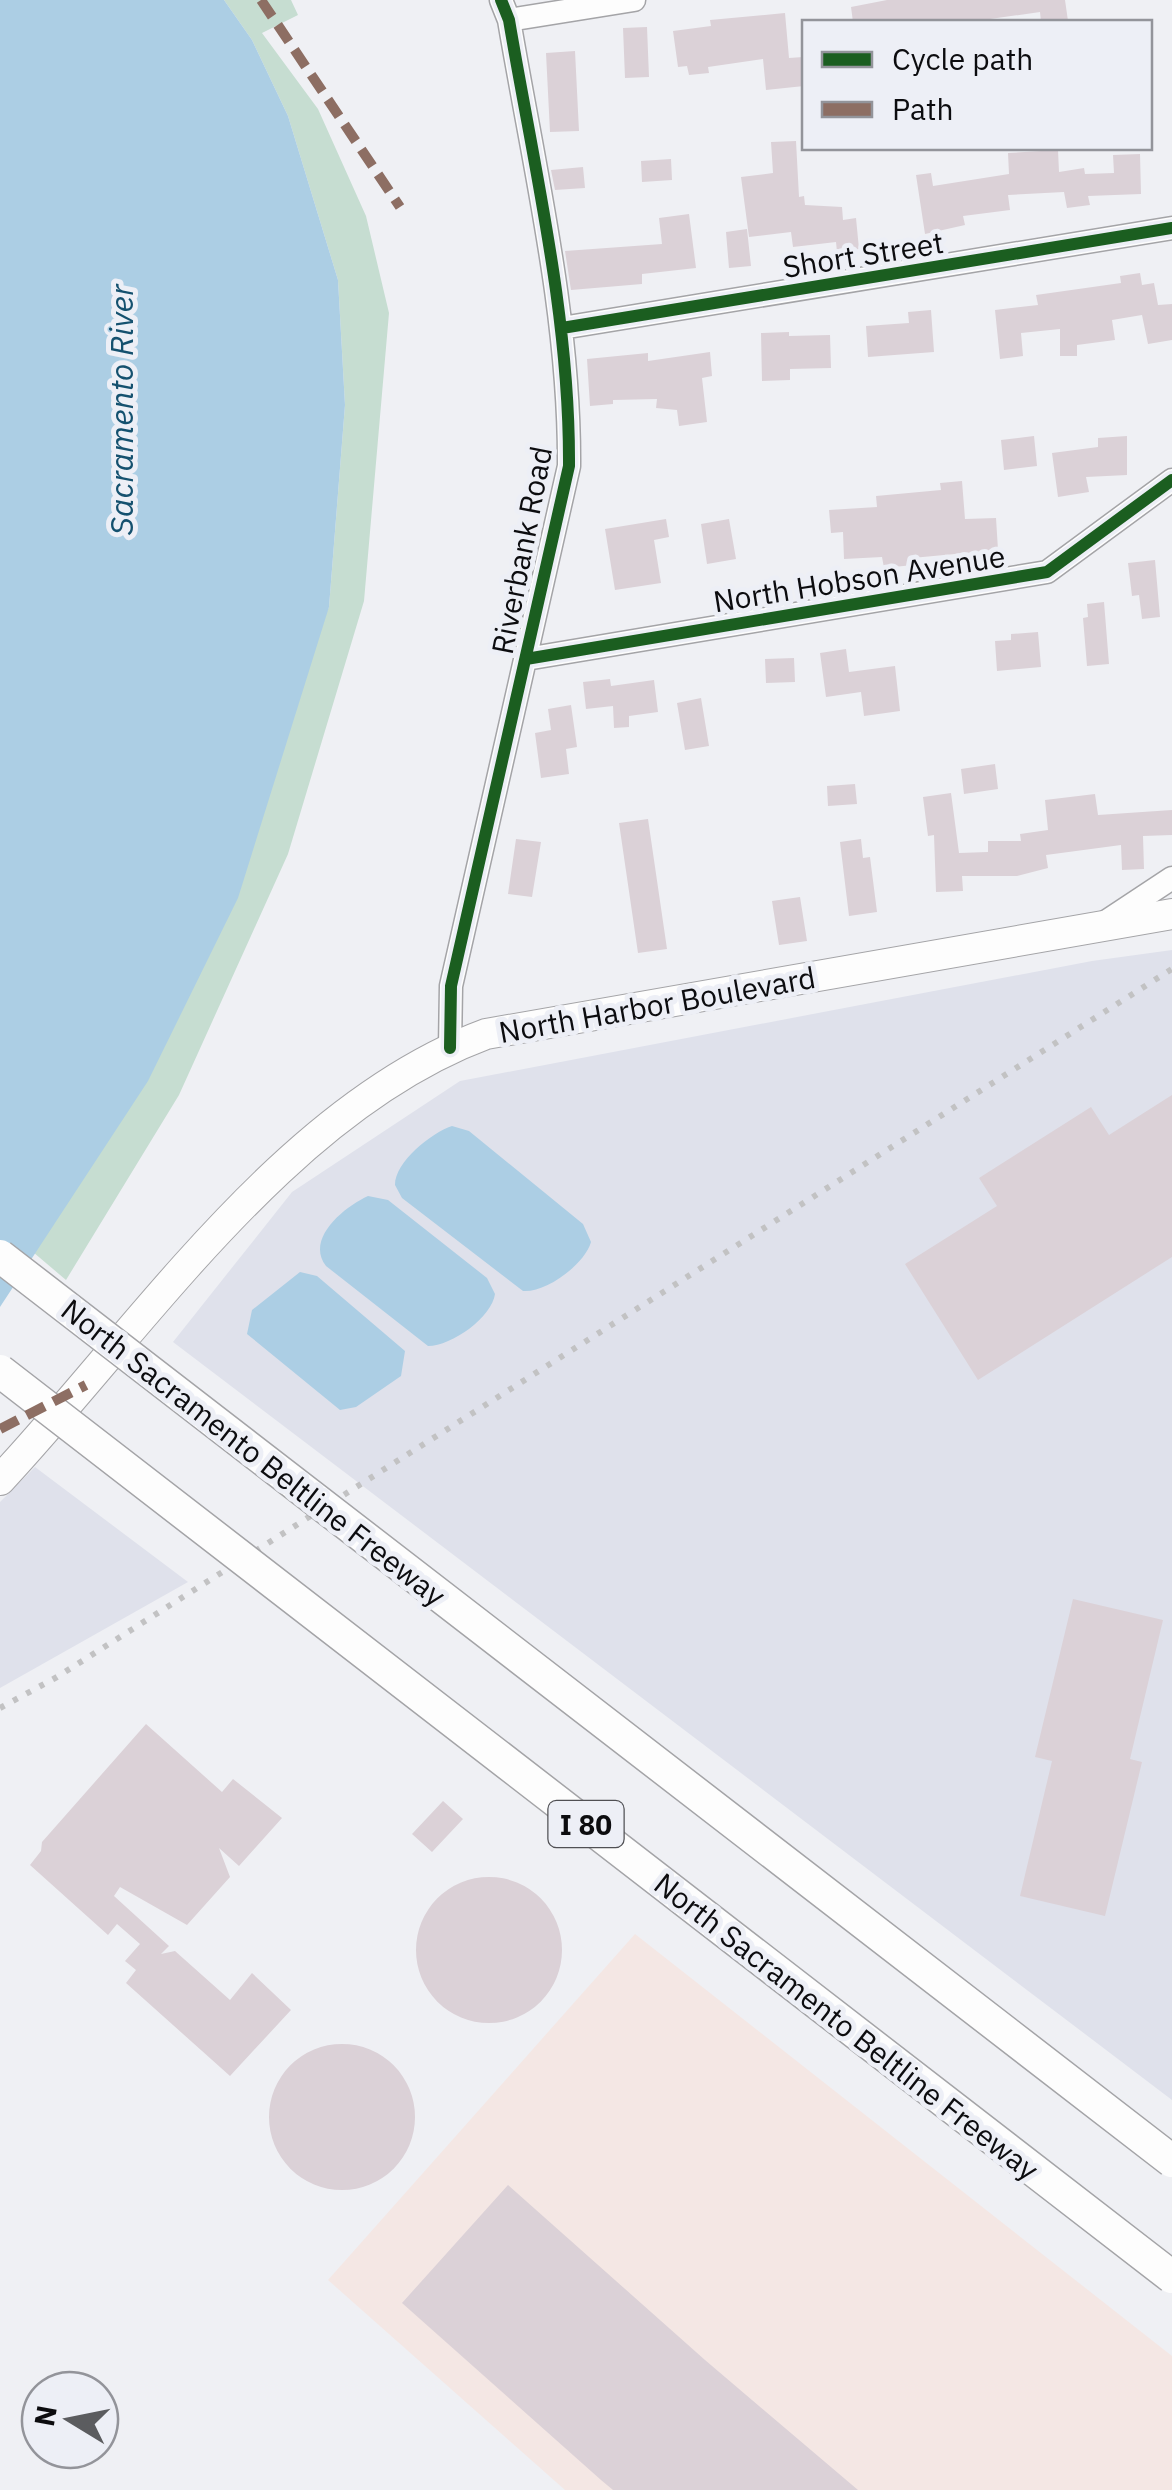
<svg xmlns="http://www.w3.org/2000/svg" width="1172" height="2490" viewBox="0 0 1172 2490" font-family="'IBM Plex Sans',sans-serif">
<rect width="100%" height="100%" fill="#eff0f4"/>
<path fill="#f4e7e4" d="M635,1934L1172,2356V2490H565L328,2280Z"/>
<path fill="#dfe1eb" d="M1172,950V2100L173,1342L292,1192L460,1081L1092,961Z
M35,1467L188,1582L0,1688V1502Z"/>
<path fill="#c6ddd1" d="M224,0H291L298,15L262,33L318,109L366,216L389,313L364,601L288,854L179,1095L66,1280L20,1241L329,607L345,405L338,280L288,116L252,40Z"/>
<path fill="#accee4" d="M0,0H224L252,40L288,116L338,280L345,405L329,607L238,898L148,1081L0,1307Z
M452,1126L469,1131L583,1224L591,1242C585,1264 546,1293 523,1291L402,1198L395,1185C395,1162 431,1133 452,1126Z
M368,1196L388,1200L487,1278L495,1294C492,1317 452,1346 428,1346L326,1266C305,1239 344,1207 368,1196Z
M300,1272L317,1276L405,1351L401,1376L356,1407L340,1410L247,1334L252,1310Z"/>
<path fill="#dbd1d7" d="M887,0H1065L1068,21L1041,22L1040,12L976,21L853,22L851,7Z
M785,13L789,58L803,57L804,86L766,90L763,59L708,67L709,73L689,75L687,66L678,67L673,31L711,26L710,20Z
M647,27L649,77L625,78L623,28Z
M575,51L579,131L550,132L546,53Z
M796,141L799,197L804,196L805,205L842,207L843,220L856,218L859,249L837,252L836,242L793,247L791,232L749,237L741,177L773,173L771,142Z
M1058,150L1059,172L1084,168L1085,174L1114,173L1113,155L1140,154L1141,194L1088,196L1090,205L1067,208L1064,192L1008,195L1010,210L963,216L965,225L925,234L916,175L931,173L933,186L1009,174L1008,153Z
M671,159L672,180L642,182L641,161Z
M583,167L585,188L555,190L551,170Z
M689,214L696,268L642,274V284L571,290L565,251L662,244L659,218Z
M747,229L751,266L729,268L726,232Z
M1140,273L1142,285L1154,283L1158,305L1172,304V340L1148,344L1142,315L1112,320L1115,340L1077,345V356H1060V329L1021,333L1023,356L1000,359L995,310L1038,305L1036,295L1121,283L1120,276Z
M931,310L934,352L868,357L866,326L909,323L908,312Z
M789,332V336L830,335L831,368L790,369V380L762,381L761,333Z
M710,352L712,376L702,378L707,422L679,426L677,410L656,408L657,399L613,400V404L590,406L587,359L648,353V361Z
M1034,436L1037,466L1004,470L1001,440Z
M1127,436V475L1086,477L1089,492L1058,497L1052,453L1098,447V438Z
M962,481L965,519L996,518L998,550L912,558L913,565L884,568L882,557L844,559L843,532L831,533L829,510L877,507L876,496L941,490L940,483Z
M666,519L669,537L654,540L661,583L615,590L605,529Z
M729,519L736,559L707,564L701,524Z
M1155,560L1160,617L1142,619L1139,595L1132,596L1128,563Z
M1104,602L1109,664L1087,666L1083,618L1088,617L1087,604Z
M1038,632L1041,667L997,671L995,641L1011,640V634Z
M846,649L849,672L895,666L900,711L864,716L861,692L826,697L820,653Z
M794,658L795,682L766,683L765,659Z
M610,679L611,686L654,680L658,712L629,716V727L614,728L613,706L586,709L583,682Z
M701,698L709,746L685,750L677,703Z
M571,705L577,747L566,749L569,774L541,778L535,733L551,730L548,709Z
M995,764L998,789L964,794L961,769Z
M855,784L857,804L828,806L827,786Z
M951,793L959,853L988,852V841H1021L1020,834L1048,830L1045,800L1095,794L1098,815L1172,810V835L1143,836L1144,869L1122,870L1121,845L1046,855L1048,868L1017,876H962L963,891L936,892L934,835L928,836L923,797Z
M648,819L667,949L638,953L619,823Z
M516,839L541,842L532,897L508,894Z
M861,839L863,858L870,857L877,912L849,916L840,842Z
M800,897L807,941L779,945L772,901Z
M1172,1095V1257L978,1380L905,1264L997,1206L979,1178L1091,1107L1109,1135Z
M1073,1599L1163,1620L1130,1759L1142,1762L1105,1916L1020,1896L1052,1761L1035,1757Z
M146,1724L222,1792L233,1779L282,1818L239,1866L219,1848L230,1877L187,1925L120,1887L114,1896L169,1946L161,1954L175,1951L230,2000L252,1973L291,2010L230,2076L126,1983L136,1970L125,1961L140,1944L117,1924L108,1935L30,1865L41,1851L42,1842Z
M443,1801L463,1819L432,1852L412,1834Z
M416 1950a73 73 0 1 1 146 0a73 73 0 1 1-146 0Z
M269 2117a73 73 0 1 1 146 0a73 73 0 1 1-146 0Z
M508,2185L705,2360L858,2490H613L601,2480L402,2303Z"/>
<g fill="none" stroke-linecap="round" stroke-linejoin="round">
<defs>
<path id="minor" d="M509,20L634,0
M562,328L1172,228
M526,659L1047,572L1172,480
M1107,921L1172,878
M450,1048L451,986L569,466C570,316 534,168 509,20L501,0"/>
<path id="major" d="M0,1480C142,1328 286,1108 486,1034L1172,914"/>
</defs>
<use href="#minor" stroke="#a4a4a7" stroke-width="25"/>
<use href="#major" stroke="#a4a4a7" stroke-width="32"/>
<use href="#minor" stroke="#fdfdfd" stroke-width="22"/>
<use href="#major" stroke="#fdfdfd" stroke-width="30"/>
<path stroke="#c2c2c3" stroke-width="6" stroke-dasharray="5 10" stroke-linecap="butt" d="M0,1708L57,1677L1172,969"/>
<defs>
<path id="highway-bridge" d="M0,1256L1172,2161
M0,1371L1172,2277"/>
</defs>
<use href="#highway-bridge" stroke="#a4a4a7" stroke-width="35" stroke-linecap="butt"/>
<use href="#highway-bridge" stroke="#fdfdfd" stroke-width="32"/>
<path stroke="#8d6e63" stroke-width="10" stroke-dasharray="20 10" stroke-linecap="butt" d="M261,0L400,207
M0,1429L86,1385"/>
<defs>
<path id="cycleway" d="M562,328L1172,228
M526,659L1047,572L1172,480
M450,1048L451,986L569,466C570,316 534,168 509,20L501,0"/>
</defs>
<use href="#cycleway" stroke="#edeff6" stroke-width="19"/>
<use href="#cycleway" stroke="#1b5e20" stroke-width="12"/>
</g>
<g text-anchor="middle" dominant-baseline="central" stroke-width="10" stroke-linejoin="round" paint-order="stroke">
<rect fill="#edeff6" stroke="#505054" stroke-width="2.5" x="548.5" y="1801" width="75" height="46" rx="8"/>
<g font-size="28" font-weight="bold" fill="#0c0c0f">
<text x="586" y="1824">I 80</text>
</g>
<g font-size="30" fill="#0c0c0f" stroke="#edeff6">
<text transform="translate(863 254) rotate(-9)">Short Street</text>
<text transform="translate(521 550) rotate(-79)">Riverbank Road</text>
<text transform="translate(859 578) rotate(-9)">North Hobson Avenue</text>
<text transform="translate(657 1004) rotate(-10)">North Harbor Boulevard</text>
<text transform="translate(254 1452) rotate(38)">North Sacramento Beltline Freeway</text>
<text transform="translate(847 2026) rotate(38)">North Sacramento Beltline Freeway</text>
</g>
<g font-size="32" font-style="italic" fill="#15516f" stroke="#edeff6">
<text transform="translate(121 410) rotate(-90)">Sacramento River</text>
</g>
</g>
<rect x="802" y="20" width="350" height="130" fill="#edeff6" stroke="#93949a" stroke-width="2.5"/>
<rect x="822" y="52" width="50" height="15" fill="#1b5e20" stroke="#93949a" stroke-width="2.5"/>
<text x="892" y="70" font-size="30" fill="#0c0c0f">Cycle path</text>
<rect x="822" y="102" width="50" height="15" fill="#8d6e63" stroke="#93949a" stroke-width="2.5"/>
<text x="892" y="120" font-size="30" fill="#0c0c0f">Path</text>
<g transform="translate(70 2420) rotate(280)"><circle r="48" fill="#edeff6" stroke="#93949a" stroke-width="2.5"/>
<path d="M0-8L18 38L0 25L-18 38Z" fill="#5b5c5f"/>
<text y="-15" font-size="28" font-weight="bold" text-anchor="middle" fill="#0c0c0f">N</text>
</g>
</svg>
